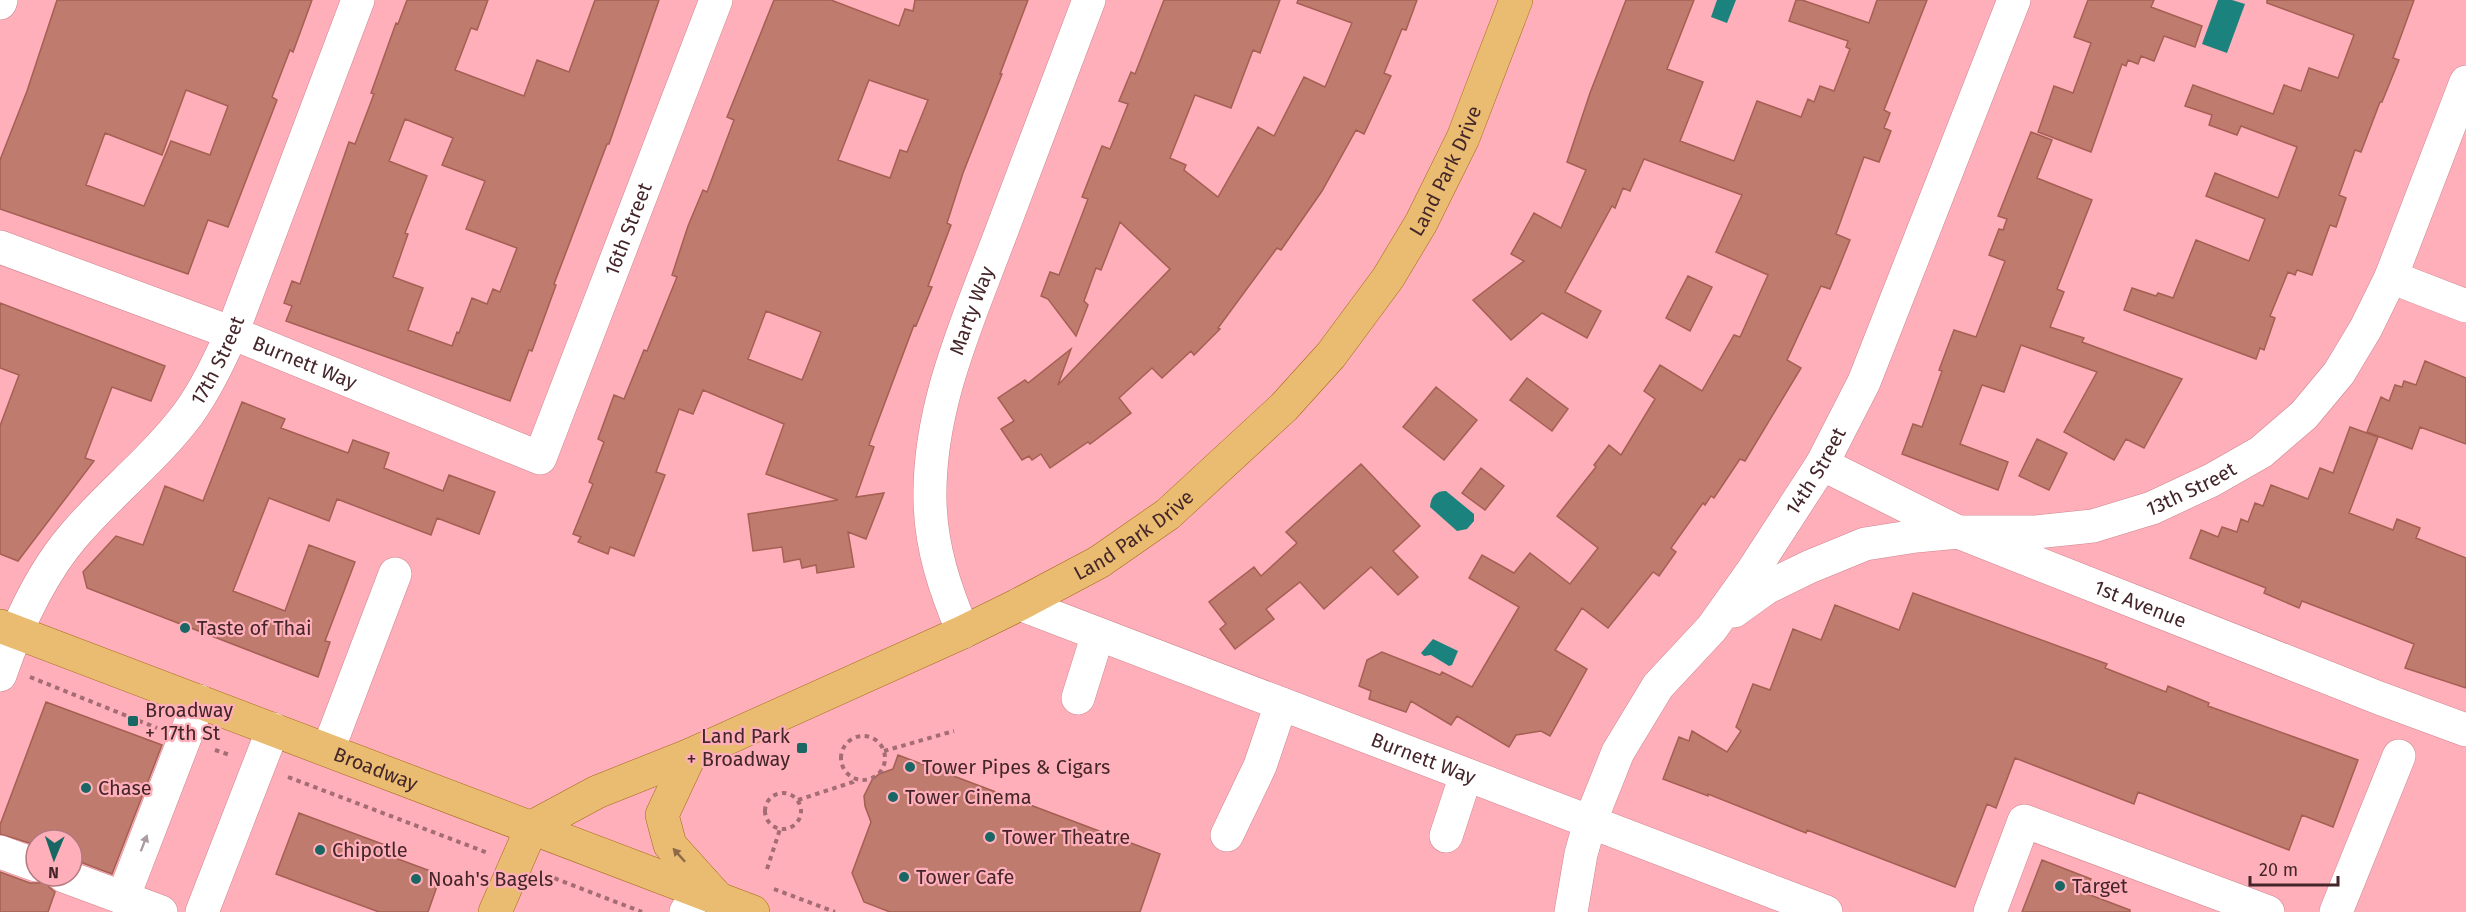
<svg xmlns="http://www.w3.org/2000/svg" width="2466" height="912" viewBox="0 0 2466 912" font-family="'Fira Sans',sans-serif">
<rect width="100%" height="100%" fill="#feafb9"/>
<path fill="#1c827e" d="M1717,0H1736L1727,23L1711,17Z
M2218,0H2232L2245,4L2227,53L2202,44Z
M1446,491L1474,514V521L1467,529L1457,531L1430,507C1431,497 1435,491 1446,491Z
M1433,639L1458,651L1452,665L1449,666L1431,655L1424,656L1421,653Z"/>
<path fill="#bf7b6e" stroke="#a55f53" stroke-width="1.5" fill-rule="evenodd" d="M57,0H312L293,52L290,50L272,97L277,100L228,227L208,220L188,274L0,209V160L27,91ZM186,90L228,106L210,155L171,141L144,206L86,185L105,133L162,155Z
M407,0H488L477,30L471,28L455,70L524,96L537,60L569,72L595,0H659L609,144H607L554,284L556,285L532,351L529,350L510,401L286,321L292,306L284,303L292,281L300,284L349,142L355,144L374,94L371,93L396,23L398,24ZM405,119L453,138L442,165L485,181L466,229L517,248L500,292L493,289L487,304L472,298L459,333L457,332L452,346L408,330L423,288L393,277L408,234L405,233L427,176L389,161Z
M774,0H831L899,26L905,9L913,11L915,0H1028L1000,74H1002L963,173L947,223L951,225L928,286L932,287L916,326L914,325L869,445L874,447L856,497L884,493L866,539L848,532L854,567L817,573L816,565L802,568L800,559L784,562L782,547L753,551L748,514L838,500L766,474L784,424L703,390L693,414L679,409L656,472L665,475L634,556L610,547L608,554L578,542L581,537L573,534L593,484L589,482L604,442L598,439L614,395L624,399L644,350L647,351L677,277L672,275L688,226L703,190L707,192L734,120L727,117ZM869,80L928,100L907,152L900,150L890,178L838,160ZM766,311L821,332L802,380L748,359Z
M1164,0H1280L1260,53L1253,50L1231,108L1195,95L1170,158L1186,165L1184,170L1218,197L1258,127L1274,136L1304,77L1325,87L1352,23L1297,3L1298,0H1417L1406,30L1402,29L1384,73L1391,76L1364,134L1356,130L1322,191L1281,250L1277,248L1218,328L1220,329L1194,355L1191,351L1162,378L1152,368L1119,398L1131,413L1090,444L1088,442L1050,468L1041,454L1032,460L1029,456L1022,460L1001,429L1014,421L998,398L1025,380L1028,383L1071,349L1058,385L1170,269L1120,222L1101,270L1096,268L1084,301L1088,305L1076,336L1048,299L1041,296L1050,272L1059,275L1088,199L1082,197L1102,146L1110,149L1128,104L1119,101L1131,72L1135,74Z
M1626,0H1694L1667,69L1703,82L1680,141L1734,161L1757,101L1801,117L1808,99L1814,102L1820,86L1834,91L1850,49L1846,47L1848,41L1789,21L1796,0H1802L1869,23L1877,0H1927L1884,110L1890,113L1884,128L1891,131L1879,162L1864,157L1836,234L1850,240L1830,289L1821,286L1787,360L1801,368L1745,461L1740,459L1714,498L1711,496L1705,505L1703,503L1671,548L1676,552L1659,576L1653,572L1608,628L1582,608L1555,650L1587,669L1550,736L1541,731L1516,735L1509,747L1457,716L1451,725L1411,701L1406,712L1369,699L1371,691L1359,686L1367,660L1382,652L1440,675L1442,672L1472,687L1519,607L1469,578L1482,555L1514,573L1530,553L1570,584L1598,548L1557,516L1596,467L1594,465L1609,445L1621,455L1655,399L1644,391L1660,365L1702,391L1734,335L1740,337L1768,275L1716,252L1742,195L1644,159L1630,191L1623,188L1615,208L1612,206L1565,292L1601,311L1587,338L1542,313L1511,340L1473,300L1524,261L1511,254L1534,213L1561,228L1586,170L1567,162L1590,93Z
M2088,0H2154L2151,7L2202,26L2195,47L2164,36L2154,61L2141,56L2138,64L2128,60L2126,66L2122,64L2091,152L2038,132L2054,86L2073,93L2091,43L2074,37Z
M2267,0H2414L2393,58L2399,60L2382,102H2380L2361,152L2355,150L2339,195L2346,198L2336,227L2330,225L2312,275L2297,270L2295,275L2288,272L2270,316L2275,318L2264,350L2260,348L2256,359L2124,310L2132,288L2156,296L2158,293L2173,298L2196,240L2249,261L2265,219L2206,196L2215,173L2278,198L2297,147L2241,126L2237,135L2209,125L2212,115L2185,106L2193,85L2273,114L2284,85L2301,91L2309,68L2338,78L2354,35L2267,3Z
M2031,132L2052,140L2037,178L2092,200L2057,289L2064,292L2050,327L2084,338L2082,342L2182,379L2144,448L2126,439L2114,460L2064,432L2097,372L2021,345L2004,392L1982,385L1960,444L2008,462L1998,490L1902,454L1913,424L1922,427L1942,371L1939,370L1954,330L1976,337L2005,261L1989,255L1999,229L2003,230L2007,219L1998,216Z
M1688,276L1712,287L1690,331L1666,318Z
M0,303L165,366L151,401L112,387L85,458L94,461L18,561L0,554V426L19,375L0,368Z
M2425,361L2466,378V444L2420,427L2412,449L2367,432L2381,397L2389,401L2395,385L2402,387L2404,381L2416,385Z
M1527,378L1568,409L1552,431L1510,400Z
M1436,387L1477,420L1444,460L1403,427Z
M242,402L285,419L281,428L348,453L353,440L389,453L384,468L443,491L449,475L495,492L479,534L437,518L431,535L337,499L329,521L269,498L233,591L285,611L309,545L355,562L325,641L330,642L318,677L87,588L83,572L116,536L143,545L165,486L203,501Z
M2350,427L2378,437L2349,513L2393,530L2397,519L2420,528L2416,538L2466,558V688L2405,668L2414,644L2302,601L2299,608L2264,593L2266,588L2190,558L2201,530L2218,537L2222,527L2237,532L2241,519L2248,522L2255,503L2263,506L2271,485L2308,499L2320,468L2333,473Z
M2037,439L2067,453L2049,490L2019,476Z
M1361,464L1420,526L1393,551L1418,577L1398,595L1371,567L1324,609L1300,582L1266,609L1274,619L1235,649L1220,629L1226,624L1209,602L1254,567L1261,576L1297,543L1286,532Z
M1481,468L1504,486L1485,510L1462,493Z
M1913,593L2107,664L2105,668L2166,692L2168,686L2209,703L2208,706L2358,760L2333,827L2302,815L2289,850L2138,792L2134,804L2015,758L1996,808L1987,804L1955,887L1807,830L1806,833L1708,794V796L1663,779L1679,737L1689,741L1692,731L1727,752L1741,731L1736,727L1753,684L1770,690L1793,629L1821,640L1835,605L1899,630Z
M46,702L162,745L112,874L72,859V840H36V845L0,834V825Z
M898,755L1160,854L1140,912H890L864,902L852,873L871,822L865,806L864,796L872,780L879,774L893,769Z
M299,813L393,848L390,856L441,875L428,912H379L276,874Z
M2042,860L2091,879L2085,893L2130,910V912H2022Z
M0,872L30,883H39L46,880L49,887L55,892L48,912H0Z"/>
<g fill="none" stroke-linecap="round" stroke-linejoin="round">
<defs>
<g id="minor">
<path d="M0,3L1,0"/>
<path id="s1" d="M0,247L232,333L540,458L716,0"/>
<path d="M2391,277L2466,306"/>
<path id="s2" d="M1822,464L1958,532L2379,698L2466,730"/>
<path id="s3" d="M1020,604L1826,912"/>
<path id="s4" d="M1734,611L1766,588L1809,567L1865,544L1916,536L1958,532H2036L2093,526L2152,508L2212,480L2261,452L2304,415L2339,373L2366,328L2391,277L2466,82"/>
<path id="s5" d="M963,632C945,589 931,548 930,501C928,408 967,323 999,238C1029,159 1059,79 1089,0"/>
<path id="s6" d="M0,675C17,626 40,574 75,534C110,493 155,458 188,414C206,389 219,361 232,333L358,0"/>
<path d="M1078,698L1098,634"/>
<path d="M328,750L395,574"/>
<path d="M1227,835L1260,766L1281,704"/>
<path d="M1446,836L1466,775"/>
<path d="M0,852L36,865"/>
<path d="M64,876L161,912"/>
<path d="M123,898L199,701"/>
<path d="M202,912L273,729"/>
<path d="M686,912L698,891"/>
<path id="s7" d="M1571,912L1581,854L1590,822L1618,752L1658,686L1712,628L1754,569L1822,464L1864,382L2014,0"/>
<path d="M1990,912L2024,821L2268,912"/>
<path d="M2336,912L2399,756"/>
</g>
<g id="major">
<path id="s8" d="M0,626L753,912"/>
<path d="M690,755L662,815L670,845L715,895"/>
<path id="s9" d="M532,827L597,792L690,755L963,632L1020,604L1099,562L1168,514L1284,407L1331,355L1388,278L1421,223L1463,138L1516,0"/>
<path d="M495,912L532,827"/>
</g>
</defs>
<use href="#minor" stroke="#cf848e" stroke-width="34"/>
<use href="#major" stroke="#a66a1b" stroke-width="34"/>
<path stroke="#a46c73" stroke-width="4" stroke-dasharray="4.5 4.5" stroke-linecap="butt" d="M30,677L157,728
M841 758a22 22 0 1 1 44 0a22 22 0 1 1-44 0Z
M215,750L230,755
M884,751L954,731
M288,777L488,853
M765 811a18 18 0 1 1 36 0a18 18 0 1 1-36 0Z
M798,800L853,782L856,779
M767,869L780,829
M546,875L642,912
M774,889L835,912"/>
<use href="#minor" stroke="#fff" stroke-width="33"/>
<use href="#major" stroke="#e9bc71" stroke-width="33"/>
</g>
<defs><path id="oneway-solid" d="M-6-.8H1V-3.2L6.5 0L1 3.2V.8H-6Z" transform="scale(1.5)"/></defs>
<use fill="#ab9d9f" href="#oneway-solid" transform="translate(144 843) rotate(-69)"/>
<use fill="#8e6949" href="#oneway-solid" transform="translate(679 855) rotate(-132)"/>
<g fill="#196764" stroke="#feafb9" stroke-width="2">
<circle cx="185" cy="628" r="6"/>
<rect x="127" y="715" width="12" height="12" rx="3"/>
<rect x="796" y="742" width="12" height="12" rx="3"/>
<circle cx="910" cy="767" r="6"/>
<circle cx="86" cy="788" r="6"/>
<circle cx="893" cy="797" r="6"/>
<circle cx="990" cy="837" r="6"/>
<circle cx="320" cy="850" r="6"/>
<circle cx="904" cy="877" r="6"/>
<circle cx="416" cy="879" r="6"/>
<circle cx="2060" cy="886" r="6"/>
</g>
<g text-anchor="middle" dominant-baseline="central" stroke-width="4.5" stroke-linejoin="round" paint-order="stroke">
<g font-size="20" fill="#442529" stroke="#feafb9">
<text stroke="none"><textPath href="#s9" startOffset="1156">Land Park Drive</textPath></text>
<text stroke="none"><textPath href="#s1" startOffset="825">16th Street</textPath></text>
<text stroke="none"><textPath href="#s5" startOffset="332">Marty Way</textPath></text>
<text stroke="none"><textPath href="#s6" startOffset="387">17th Street</textPath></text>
<text stroke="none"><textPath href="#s1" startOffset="326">Burnett Way</textPath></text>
<text stroke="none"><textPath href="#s7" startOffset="512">14th Street</textPath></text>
<text stroke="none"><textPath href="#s4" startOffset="482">13th Street</textPath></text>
<text stroke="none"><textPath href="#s9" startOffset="670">Land Park Drive</textPath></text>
<text stroke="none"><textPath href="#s2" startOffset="348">1st Avenue</textPath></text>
<text stroke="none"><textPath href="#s3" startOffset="432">Burnett Way</textPath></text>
<text stroke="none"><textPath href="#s8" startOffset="402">Broadway</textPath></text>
</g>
<g font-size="20" fill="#442529" stroke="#feafb9" text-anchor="start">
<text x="197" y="628">Taste of Thai</text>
<text x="145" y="710">Broadway<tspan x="145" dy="23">+ 17th St</tspan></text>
<text x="790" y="736" text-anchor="end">Land Park<tspan x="790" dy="23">+ Broadway</tspan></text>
<text x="922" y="767">Tower Pipes &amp; Cigars</text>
<text x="98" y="788">Chase</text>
<text x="905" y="797">Tower Cinema</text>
<text x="1002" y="837">Tower Theatre</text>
<text x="332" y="850">Chipotle</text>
<text x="916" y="877">Tower Cafe</text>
<text x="428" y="879">Noah's Bagels</text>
<text x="2072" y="886">Target</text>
</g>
</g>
<g transform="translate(54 858) rotate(182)"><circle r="28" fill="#feafb9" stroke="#b4787f" stroke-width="1.5"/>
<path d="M0-4.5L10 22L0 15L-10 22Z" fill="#196764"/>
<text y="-9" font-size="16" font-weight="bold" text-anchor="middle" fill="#442529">N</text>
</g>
<path d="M2250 876v9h88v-9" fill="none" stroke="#442529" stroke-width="3"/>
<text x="2259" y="876" font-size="18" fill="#442529" stroke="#feafb9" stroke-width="4.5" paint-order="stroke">20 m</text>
</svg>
